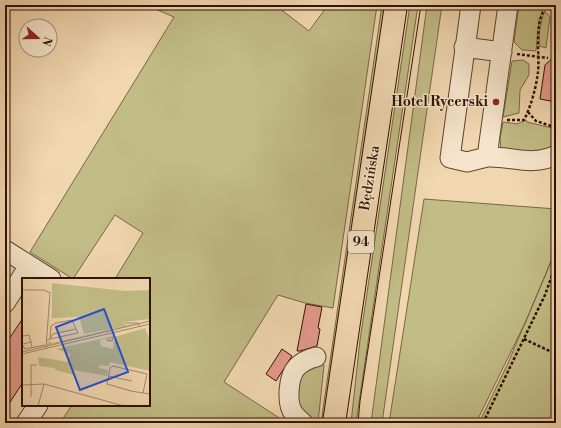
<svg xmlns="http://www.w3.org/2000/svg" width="561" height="428" viewBox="0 0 561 428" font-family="'Libre Bodoni',serif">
<rect width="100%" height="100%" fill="#f1d7b0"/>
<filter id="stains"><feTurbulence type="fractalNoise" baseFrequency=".005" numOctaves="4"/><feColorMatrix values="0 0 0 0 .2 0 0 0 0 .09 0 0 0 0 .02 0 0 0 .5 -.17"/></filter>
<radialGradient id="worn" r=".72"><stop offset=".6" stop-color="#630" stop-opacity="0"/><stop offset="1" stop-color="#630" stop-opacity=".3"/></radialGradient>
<path fill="#c2bc86" stroke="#796643" d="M146,5H275L309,31L328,5H377L333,308L305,303L278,295L224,382L287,423H60L72,405H149V279H115L143,233L115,215L73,279L30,252L174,17Z
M382,5H386L325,423H321Z
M410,5H418L356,423H351L360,340Z
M427,5H442L382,423H371Z
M519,5H542L544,8L539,20L536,51L522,50L514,42Z
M545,11L550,17L546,48L539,46C539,33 540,23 545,11Z
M523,60L529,64V75L520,90L519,113L503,117L512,61Z
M526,120L527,122L556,129V150L533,158L501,150L500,139L503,122L517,124Z
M424,199L556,209V247L547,271L526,321L476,423H389Z
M556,250V423H479L508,363Z
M319,363L324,365L318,423C300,423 294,400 298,385C299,380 302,375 303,370Z"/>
<path fill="#e59a8e" stroke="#301100" d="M556,55V102L540,99L545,65Z
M306,304L322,307L318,328L320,329L317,346L300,351H297Z
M23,318V382L5,410V345Z
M282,349L292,356L276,381L266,374Z"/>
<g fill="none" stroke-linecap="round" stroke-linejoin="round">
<defs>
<path id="minor" d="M471,5L450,158L467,162L487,157L508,5
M464,47L502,52
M487,157C513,156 531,167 556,155
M5,250L51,279
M5,303L29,266
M26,423L38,405
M303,423C300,420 296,417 294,414C286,404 288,376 297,367C302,362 308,359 316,357"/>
<path id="major" d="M334,423L396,5"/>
</defs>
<use href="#minor" stroke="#60422c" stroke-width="21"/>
<use href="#major" stroke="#301100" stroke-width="24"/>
<path stroke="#301100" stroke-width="2.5" stroke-dasharray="3 2" stroke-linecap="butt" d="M551,5L548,6L554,15
M517,54L548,58
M528,112L536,121L554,127L556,109
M507,120H524C531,106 536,88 538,72C540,54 533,18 548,6L547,5
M524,339L556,354
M483,423L545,295L556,264"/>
<use href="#minor" stroke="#f6e5cc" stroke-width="19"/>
<use href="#major" stroke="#f1d7b0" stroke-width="22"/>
<path stroke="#301100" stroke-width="1" d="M358,423L360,401L421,5"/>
</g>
<circle fill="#8f2418" stroke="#f6e5cc" stroke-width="1.5" cx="496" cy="102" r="4"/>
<g text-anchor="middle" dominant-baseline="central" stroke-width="3" stroke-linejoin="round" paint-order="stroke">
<rect fill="#f6e5cc" stroke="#6b513d" stroke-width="1" x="348" y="231" width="26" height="22" rx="3"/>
<g font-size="13" font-weight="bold" fill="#301100">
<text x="361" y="242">94</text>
</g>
<g font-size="14" font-weight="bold" fill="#301100" stroke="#f6e5cc" text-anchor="end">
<text x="488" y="102">Hotel Rycerski</text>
</g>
<g font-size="14" fill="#301100" stroke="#f6e5cc">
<text transform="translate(370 178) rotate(-81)">Będzińska</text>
</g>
</g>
<g transform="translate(22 278)">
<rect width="128" height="128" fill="#f1d7b0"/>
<path d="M30,5L103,13L128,12V41L102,44L103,47L116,46L24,68L27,63L30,65L103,48L62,56L57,39L30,40ZM123,50L128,63V93L88,84L87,88L78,87L77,90L86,92L85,98L52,92V97L33,92V90L17,88L16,79L46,84L48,76L34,71L25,73L91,58L88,62L85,60L78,62L79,68L91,71L93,59Z" fill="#c2bc86"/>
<path fill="none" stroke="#a4886a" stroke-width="1" d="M0,12H22L28,15M103,45H116L118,49M0,58L7,57L9,64M84,62L90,63L92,56M24,63L28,61L31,56L54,51L56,55L28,61L29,48L34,45L50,42L54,51M0,66L3,71L23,67M1,66L9,64L10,69M24,71L28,14M0,74L128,43M0,76L128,46M86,98L110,103M9,106V87H15M0,107L22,106L102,128M121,115L125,96L91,88L88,90L85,106L109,113L121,115L128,116M9,119V105M16,128L22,106"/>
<path fill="#1d4ed8" fill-opacity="0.15" stroke="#1d4ed8" stroke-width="2" d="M82,31L106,94L58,112L34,49Z"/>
<rect width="128" height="128" fill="none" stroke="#301100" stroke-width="2"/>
</g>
<rect width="561" height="428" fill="none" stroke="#f1d7b0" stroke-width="20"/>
<rect x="6" y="6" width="549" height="416" fill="none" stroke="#301100" stroke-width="2"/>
<rect x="10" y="10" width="541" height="408" fill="none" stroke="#301100"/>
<g transform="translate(38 38) rotate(111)"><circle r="19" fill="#f6e5cc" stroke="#a7907a"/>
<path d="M0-3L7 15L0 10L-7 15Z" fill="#8f2418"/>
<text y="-6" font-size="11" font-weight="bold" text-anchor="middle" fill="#301100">N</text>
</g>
<rect width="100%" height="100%" filter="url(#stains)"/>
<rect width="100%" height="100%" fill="url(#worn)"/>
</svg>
